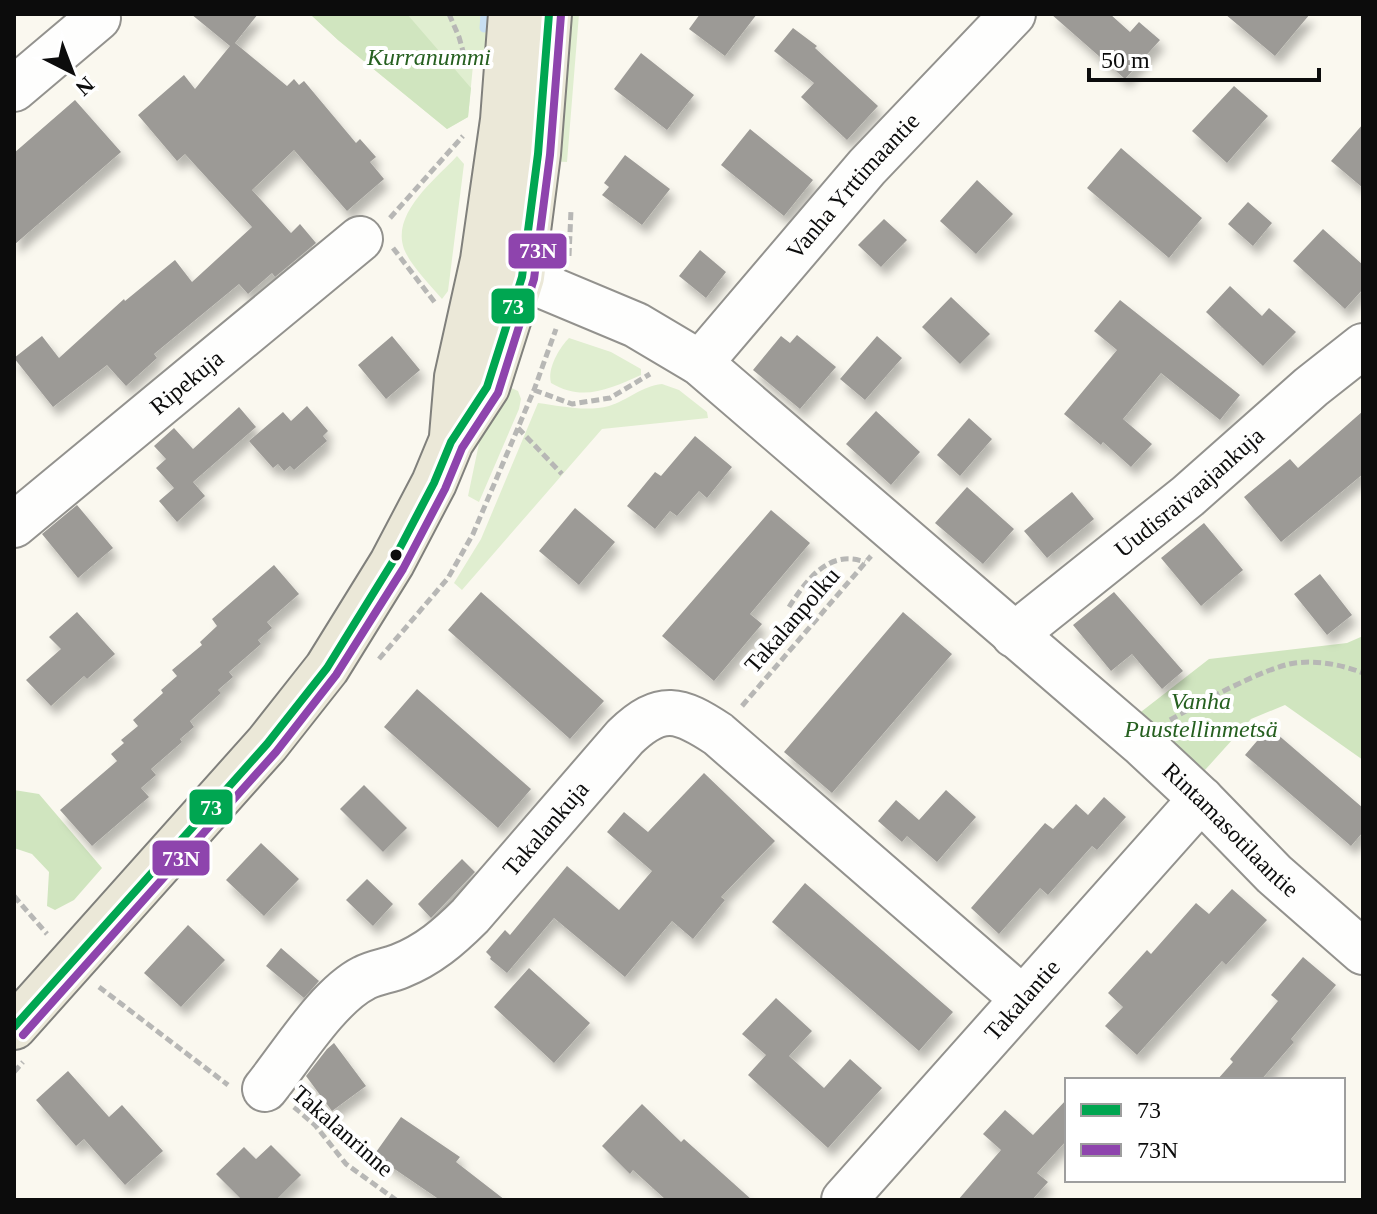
<svg xmlns="http://www.w3.org/2000/svg" width="1377" height="1214" viewBox="0 0 1377 1214" font-family="'Times New Roman',serif">
<defs>
<filter id="shadow"><feDropShadow dx="5" dy="9" stdDeviation="4" flood-color="#0004"/></filter>
</defs>
<rect width="100%" height="100%" fill="#faf8ef"/>
<path fill="#e0eed0" d="M310,14H500L493,86L474,55L468,117L447,129L338,40Z
M559,14H579L567,162L546,161Z
M457,156L464,164L448,291L442,299C430,285 411,266 404,249C391,213 436,179 457,156Z
M569,338L611,352L641,369V375C610,389 582,402 551,383C547,369 559,348 569,338Z
M500,383L518,391L521,399L519,409L479,502L468,496L481,434Z
M662,384L679,390L707,412L708,418L602,429L462,590L454,583L481,539L538,403C561,406 586,412 609,406C628,400 642,386 662,384Z"/>
<path fill="#d0e5bf" d="M310,14H407L471,88L468,117L447,129L338,40Z
M1363,636V760L1285,705L1251,719L1205,770L1137,715L1209,659L1347,643Z
M14,790L39,794L102,868L74,900L55,910L47,906L49,872L32,854L14,848Z"/>
<g fill="none" stroke-linecap="round" stroke-linejoin="round">
<path stroke="#c8dff2" stroke-width="9" d="M484,28L485,14"/>
</g>
<path fill="#9c9a96" filter="url(#shadow)" d="M191,14H258L235,43L287,86L294,79L299,85L304,81L356,143L360,139L376,157L370,162L384,179L347,211L294,150L252,190L291,233L300,224L316,243L275,277L272,273L248,294L239,284L154,354L157,358L126,386L107,365L53,407L14,358L42,336L59,358L124,299L125,301L175,260L192,282L252,227L185,154L177,161L138,115L184,75L195,89L230,46Z
M700,14H757L725,56L689,29Z
M1051,14H1110L1130,32L1139,22L1160,40L1125,79Z
M1225,14H1310L1275,56Z
M793,28L817,46L815,48L878,106L847,140L801,97L814,83L774,51Z
M641,53L694,95L667,130L614,89Z
M1234,86L1268,116L1227,163L1192,131Z
M75,100L121,152L14,245V153Z
M1363,124V188L1331,161Z
M750,129L813,180L784,216L721,165Z
M1121,148L1202,218L1169,258L1087,188Z
M625,155L670,189L642,225L602,195L609,187L604,183Z
M977,180L1013,214L976,254L940,221Z
M1248,202L1272,223L1253,246L1228,224Z
M884,219L907,240L881,267L858,245Z
M1323,229L1363,265V289L1345,309L1293,261Z
M700,250L726,272L706,298L679,276Z
M1230,286L1262,316L1269,308L1296,332L1263,366L1206,312Z
M951,297L990,334L960,364L922,327Z
M1120,300L1240,395L1220,420L1161,373L1123,419L1152,444L1131,467L1103,442L1101,445L1064,414L1117,350L1094,331Z
M797,335L836,367L800,409L753,370L781,336L790,343Z
M392,336L420,370L386,399L358,365Z
M877,336L902,358L865,400L840,379Z
M307,406L328,431L323,436L327,441L294,470L290,466L284,471L278,464L273,468L249,441L283,412L291,421Z
M239,407L256,427L193,482L205,496L177,522L159,501L174,488L156,468L166,459L154,446L174,428L193,449Z
M876,411L920,452L891,485L846,444Z
M1363,411V474L1281,542L1244,497L1290,459L1298,468Z
M969,418L992,439L960,476L937,455Z
M695,436L732,467L707,498L699,491L677,516L670,511L655,529L627,506L655,472L661,476Z
M967,487L1014,529L983,564L935,523Z
M1072,492L1094,519L1047,558L1024,531Z
M77,505L113,548L78,578L42,534Z
M575,508L615,542L579,585L539,551Z
M771,510L810,543L750,614L762,624L714,681L662,636Z
M1204,523L1243,570L1201,606L1161,558Z
M274,565L299,594L267,622L272,628L258,640L261,644L229,672L233,677L218,690L221,693L190,721L194,727L180,739L182,742L151,769L156,775L141,788L149,797L92,846L60,810L117,761L111,754L124,743L121,740L138,726L133,720L163,693L161,690L177,676L172,670L202,645L200,642L217,626L212,619Z
M1320,574L1352,615L1327,635L1294,594Z
M481,592L604,701L570,739L448,630Z
M1114,592L1183,671L1162,689L1132,654L1111,671L1073,625Z
M77,612L115,654L87,679L84,676L51,706L26,680L61,649L49,637Z
M903,612L952,654L832,793L784,752Z
M417,689L531,789L498,828L384,727Z
M1269,727L1363,808V832L1351,846L1245,755Z
M704,773L775,841L721,897L725,900L693,939L672,921L625,977L554,918L507,973L490,959L491,957L486,952L505,930L510,935L567,866L619,910L652,871L607,832L624,812L648,832Z
M364,785L407,828L383,852L340,809Z
M946,790L976,817L937,862L907,836L902,842L878,821L896,800L919,820Z
M1104,797L1126,817L1097,850L1092,846L1048,895L1040,888L999,934L971,908L1045,823L1053,829L1076,804L1088,815Z
M261,843L299,879L264,916L226,880Z
M462,859L475,872L431,918L418,904Z
M367,879L393,904L373,926L346,900Z
M805,883L953,1012L919,1051L772,922Z
M1232,889L1267,920L1226,965L1222,961L1137,1055L1105,1026L1123,1007L1108,993L1147,950L1151,954L1196,903L1209,914Z
M188,925L225,960L181,1007L144,973Z
M281,948L319,981L304,998L266,966Z
M1303,957L1336,985L1291,1039L1294,1042L1261,1080H1217L1233,1062L1230,1059L1278,1001L1271,995Z
M529,968L590,1023L554,1063L494,1007Z
M776,998L812,1031L789,1056L824,1088L850,1059L882,1088L828,1148L748,1075L766,1055L742,1034Z
M334,1043L366,1086L332,1111L306,1076L327,1049Z
M68,1071L109,1117L122,1105L163,1151L125,1185L84,1139L76,1146L36,1100Z
M1067,1099V1140L1037,1173L1048,1182L1032,1200H958L1001,1150L983,1134L1005,1110L1033,1135Z
M642,1104L681,1142L684,1139L752,1200H666L633,1170L630,1174L602,1146Z
M401,1117L460,1157L456,1162L505,1200H440L374,1155Z
M271,1145L301,1175L276,1200H242L216,1174L244,1147L256,1159Z"/>
<g fill="none" stroke-linecap="round" stroke-linejoin="round">
<defs>
<g id="minor">
<path d="M14,89L98,18"/>
<path id="s1" d="M488,263L636,325L700,363L1141,743L1201,799L1274,874L1363,952"/>
<path id="s2" d="M700,363L867,167L1013,14"/>
<path id="s3" d="M14,525L360,239"/>
<path id="s4" d="M1014,635L1188,496L1311,387L1363,346"/>
<path id="s5" d="M265,1089C291,1057 328,996 364,978C375,972 388,971 400,966C428,955 449,937 470,916L625,737C661,702 680,709 718,734L1022,998"/>
<path id="s6" d="M844,1200L1201,799"/>
</g>
<path id="major" d="M452,436L457,377L483,260L503,120L511,14
M14,1027L267,744L327,668L392,563L434,483L451,442L487,387L522,277L538,154L549,14"/>
</defs>
<use href="#minor" stroke="#93928e" stroke-width="48"/>
<use href="#major" stroke="#80807c" stroke-width="48"/>
<path stroke="#b7b7b5" stroke-width="5" stroke-dasharray="8 4" stroke-linecap="butt" d="M449,14L459,37L468,69
M390,218L463,136
M393,248L436,304
M569,256L571,210
M534,390L572,404L610,398L650,374
M518,428L562,474
M789,607C807,579 829,549 865,562
M379,659L448,578L473,534L534,390L556,329
M742,706L871,556
M1170,720C1198,704 1265,667 1295,663C1318,660 1343,665 1363,673
M14,896L47,934
M99,987L228,1085
M14,1072L23,1062
M294,1107L315,1125L346,1164L396,1200"/>
<use href="#minor" stroke="#fefefd" stroke-width="44"/>
<use href="#major" stroke="#ebe8d8" stroke-width="44"/>
<defs>
<path id="bus-1" d="M14,1027L267,744L327,668L392,563L434,483L451,442L487,387L522,277L538,154L549,14"/>
<path id="bus-2" d="M23,1035L276,752L336,675L403,569L445,489L462,448L498,393L534,279L550,155L561,15"/>
</defs>
<use href="#bus-1" stroke="#fff" stroke-width="14"/>
<use href="#bus-2" stroke="#fff" stroke-width="14"/>
<use href="#bus-1" stroke="#00a651" stroke-width="8"/>
<use href="#bus-2" stroke="#8e44ad" stroke-width="8"/>
</g>
<circle fill="#0c0c0c" stroke="#fff" stroke-width="3" cx="396" cy="555" r="7"/>
<g text-anchor="middle" dominant-baseline="central" stroke-width="8" stroke-linejoin="round" paint-order="stroke">
<g font-size="24" font-style="italic" fill="#266020" stroke="#fff">
<text x="429" y="57">Kurranummi</text>
<text x="1201" y="701">Vanha<tspan x="1201" dy="28">Puustellinmetsä</tspan></text>
</g>
<g font-size="24" fill="#0c0c0c" stroke="#fff">
<text stroke="none"><textPath href="#s2" startOffset="234">Vanha Yrttimaantie</textPath></text>
<text stroke="none"><textPath href="#s3" startOffset="224">Ripekuja</textPath></text>
<text stroke="none"><textPath href="#s4" startOffset="226">Uudisraivaajankuja</textPath></text>
<text transform="translate(792 620) rotate(-49)">Takalanpolku</text>
<text stroke="none"><textPath href="#s5" startOffset="390">Takalankuja</textPath></text>
<text stroke="none"><textPath href="#s1" startOffset="942">Rintamasotilaantie</textPath></text>
<text stroke="none"><textPath href="#s6" startOffset="268">Takalantie</textPath></text>
<text transform="translate(343 1131) rotate(41)">Takalanrinne</text>
</g>
</g>
<g stroke="#fff" stroke-width="3">
<rect x="507" y="232" width="61" height="38" rx="8" fill="#8e44ad"/>
<rect x="490" y="287" width="46" height="38" rx="8" fill="#00a651"/>
<rect x="188" y="788" width="46" height="38" rx="8" fill="#00a651"/>
<rect x="151" y="839" width="60" height="38" rx="8" fill="#8e44ad"/>
</g>
<g font-size="22" text-anchor="middle" font-weight="bold" fill="#fff">
<text x="538" y="258">73N</text>
<text x="513" y="314">73</text>
<text x="211" y="815">73</text>
<text x="181" y="866">73N</text>
</g>
<rect width="1377" height="1214" fill="none" stroke="#0c0c0c" stroke-width="32"/>
<rect x="1065" y="1078" width="280" height="104" fill="#ffffff" stroke="#9e9e9e" stroke-width="2"/>
<rect x="1081" y="1104" width="40" height="12" fill="#00a651" stroke="#9e9e9e" stroke-width="2"/>
<text x="1137" y="1118" font-size="24" fill="#0c0c0c">73</text>
<rect x="1081" y="1144" width="40" height="12" fill="#8e44ad" stroke="#9e9e9e" stroke-width="2"/>
<text x="1137" y="1158" font-size="24" fill="#0c0c0c">73N</text>
<g transform="translate(72 72) rotate(138)" stroke="#ffffff" stroke-width="6" paint-order="stroke">
<path d="M0-6L14 30L0 20L-14 30Z" fill="#0c0c0c"/>
<text y="-12" font-size="22" font-weight="bold" text-anchor="middle" fill="#0c0c0c">N</text>
</g>
<path d="M1089 68v12h230v-12" fill="none" stroke="#0c0c0c" stroke-width="4"/>
<text x="1101" y="68" font-size="24" fill="#0c0c0c" stroke="#ffffff" stroke-width="6" paint-order="stroke">50 m</text>
</svg>
